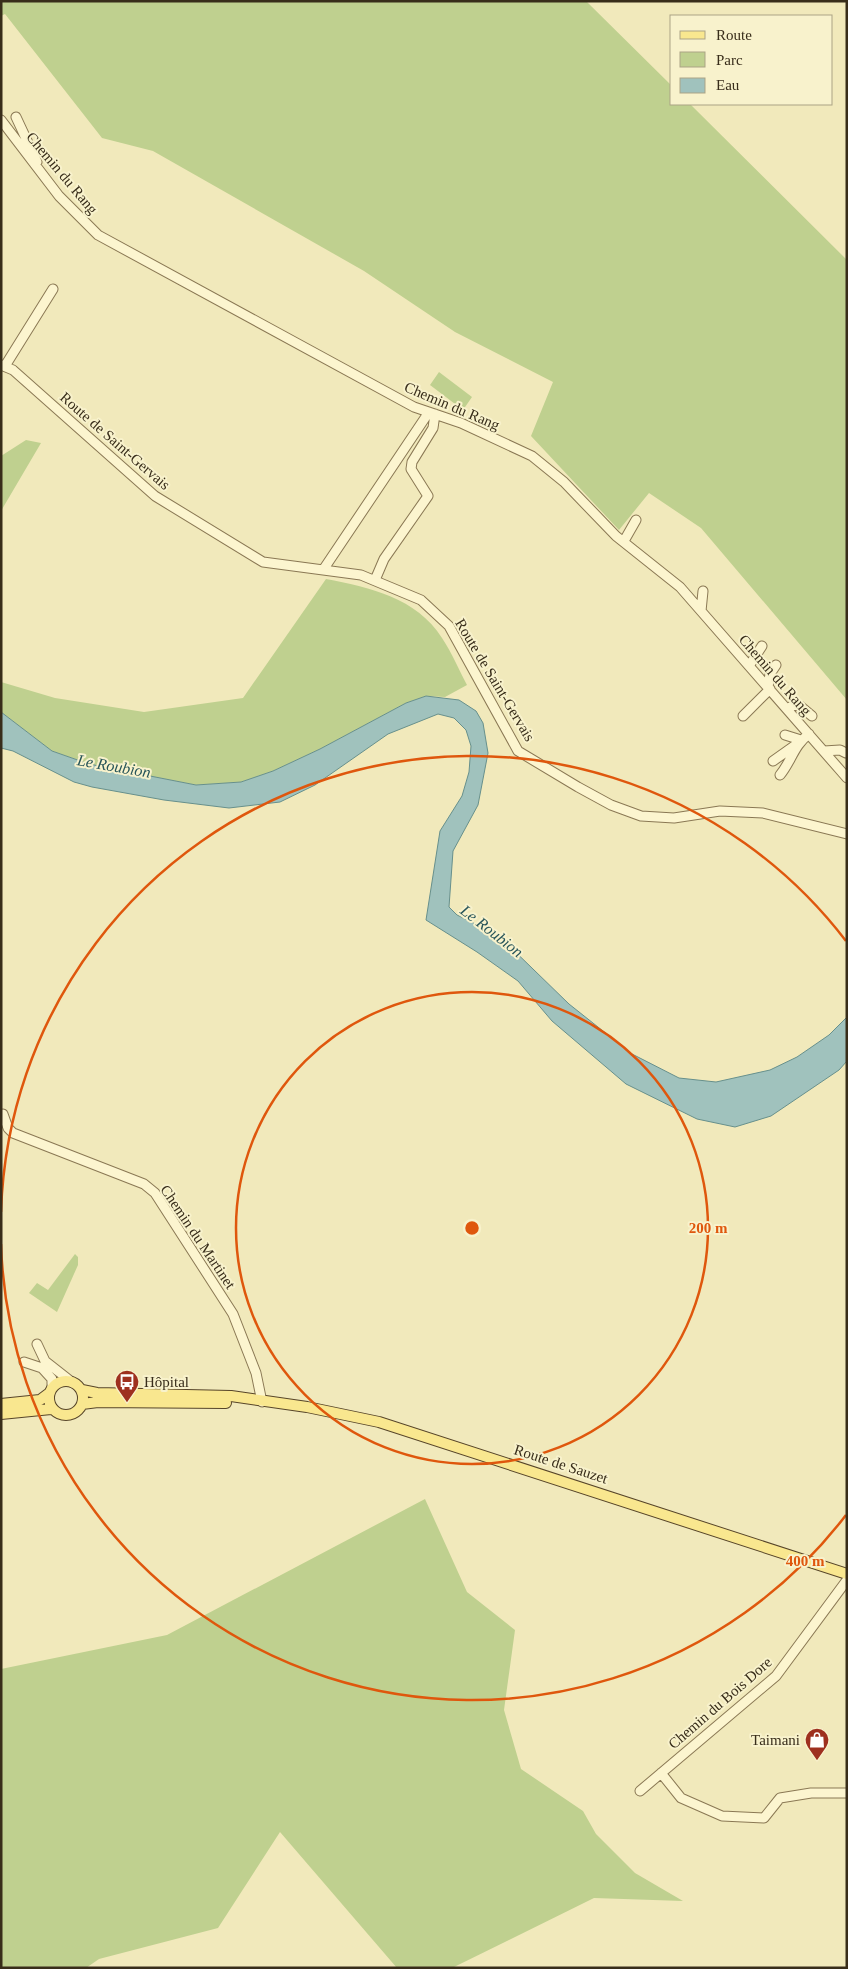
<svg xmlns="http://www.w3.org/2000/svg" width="848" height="1969" viewBox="0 0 848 1969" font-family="Georgia,serif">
<rect width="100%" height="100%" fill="#f1e9bb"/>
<path fill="#bfd08f" d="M1,1H586L672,86V104H690L847,260V700L701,528L649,493L619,530L531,436L553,382L455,332L364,271L153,151L102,138L5,14L1,16Z
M439,372L472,397L463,410L430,385Z
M26,440L41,443L1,511V456Z
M326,579C369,587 417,598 442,638C452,653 459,670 467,685L445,697L426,696L406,703L320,749L273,771L241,782L196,785L89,764L52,751L1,712V682L55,698L144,712L243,698Z
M75,1254L78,1257V1265L57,1312L29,1293L37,1283L48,1290Z
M425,1499L467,1592L515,1630L504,1710L521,1769L583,1811L596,1834L635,1873L683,1901L594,1898L452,1968H397L280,1832L218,1928L99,1959L86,1968H1V1669L167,1635Z"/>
<path fill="#a0c2bd" stroke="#67908c" d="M426,696L459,700L476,711L483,723L488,753L478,805L453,851L449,907L457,915L498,935L569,1004L632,1054L679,1078L716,1082L770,1070L797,1057L829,1035L847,1017V1061L839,1070L771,1116L735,1127L697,1119L626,1084L552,1021L518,981L477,952L426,920L440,831L462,796L469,772L471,746L466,730L454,718L438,714L388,734L315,785L280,802L229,808L164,800L92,787L74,782L13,751L1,748V712L52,751L89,764L196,785L241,782L273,771L320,749L406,703Z"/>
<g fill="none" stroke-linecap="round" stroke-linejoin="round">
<defs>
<path id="minor" d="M16,117L37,162
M1,120L59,196L98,235L414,407L461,423L532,456L564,482L616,536L680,587L847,778
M1,365L13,370L155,496L263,562L361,575L421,600L449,626L518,751L578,787L611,805L641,816L674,818L720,811L763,813L847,834
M5,366L53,289
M624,541L636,520
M323,570L429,412
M375,580L384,559L428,496L411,469L412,462L433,428L435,414
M701,611L703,591
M749,666L762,646
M768,687L770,674L776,665
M787,709L794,705L800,706L812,716
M743,716L770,689
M785,735L801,740
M824,751L840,750L846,753
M773,761L797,744
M780,775C791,762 794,745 809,734
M3,1114L8,1128L13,1133L144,1184L155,1193L233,1314L256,1373L262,1402
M37,1344L45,1361L73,1383
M24,1362L42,1368L52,1379V1387
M661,1773L681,1798L722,1816L764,1818L780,1798L811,1793H847
M640,1791L776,1676L847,1580"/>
<path id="major" d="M49 1398a17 17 0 1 1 34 0a17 17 0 1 1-34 0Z
M82,1390L97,1393L231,1396L307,1407L379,1422L847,1574
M1,1404L40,1400L48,1394
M82,1404L98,1402L226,1403
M1,1414L51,1409"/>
</defs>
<use href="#minor" stroke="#8a7854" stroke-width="11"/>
<use href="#major" stroke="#574529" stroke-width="12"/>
<use href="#minor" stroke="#fcf5cf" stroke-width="9"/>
<use href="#major" stroke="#f9e78f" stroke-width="10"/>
</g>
<g fill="none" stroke="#df570d" stroke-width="2.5">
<circle cx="472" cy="1228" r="236"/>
<path d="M846 1515A471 471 0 0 1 1 1244M1 1212A471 471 0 0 1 846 941"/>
</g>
<defs>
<symbol id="bus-pin" viewBox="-11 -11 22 30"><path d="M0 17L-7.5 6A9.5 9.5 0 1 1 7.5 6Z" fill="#9e301f" stroke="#f8f2cc"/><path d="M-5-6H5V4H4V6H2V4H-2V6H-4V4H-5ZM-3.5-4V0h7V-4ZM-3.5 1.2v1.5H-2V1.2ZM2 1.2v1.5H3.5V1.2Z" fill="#fff"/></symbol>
<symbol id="shop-pin" viewBox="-11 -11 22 30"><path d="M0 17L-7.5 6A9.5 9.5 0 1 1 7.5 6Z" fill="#9e301f" stroke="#f8f2cc"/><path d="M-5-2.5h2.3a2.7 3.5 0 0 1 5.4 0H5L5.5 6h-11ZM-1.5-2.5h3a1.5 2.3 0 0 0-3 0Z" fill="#fff"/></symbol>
</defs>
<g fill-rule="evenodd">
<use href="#bus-pin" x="113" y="1368" width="28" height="38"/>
<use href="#shop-pin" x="803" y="1726" width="28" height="38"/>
</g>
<g text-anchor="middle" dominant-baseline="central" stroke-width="4" stroke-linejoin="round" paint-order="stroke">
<g font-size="15" fill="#382d1a" stroke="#f8f2cc">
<text transform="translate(62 173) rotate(50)">Chemin du Rang</text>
<text transform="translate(452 406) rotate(23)">Chemin du Rang</text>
<text transform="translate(115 441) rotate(41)">Route de Saint-Gervais</text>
<text transform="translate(775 675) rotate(49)">Chemin du Rang</text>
<text transform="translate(495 680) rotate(59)">Route de Saint-Gervais</text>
<text transform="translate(198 1237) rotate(56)">Chemin du Martinet</text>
<text transform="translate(561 1464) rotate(18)">Route de Sauzet</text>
<text transform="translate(720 1703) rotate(-41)">Chemin du Bois Dore</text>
</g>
<g font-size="15" fill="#382d1a" stroke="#f8f2cc" text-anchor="start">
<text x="144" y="1382">Hôpital</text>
<text x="800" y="1740" text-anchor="end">Taimani</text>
</g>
<g font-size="16" font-style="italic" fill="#285559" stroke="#f8f2cc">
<text transform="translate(114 766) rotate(10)">Le Roubion</text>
<text transform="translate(492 931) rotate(38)">Le Roubion</text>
</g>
</g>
<circle cx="472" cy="1228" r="8" fill="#df570d" stroke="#f8f2cc" stroke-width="2.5"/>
<g font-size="15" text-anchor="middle" font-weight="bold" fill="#df570d" stroke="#f8f2cc" stroke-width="4" stroke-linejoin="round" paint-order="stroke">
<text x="708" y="1233">200 m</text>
<text x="805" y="1566">400 m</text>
</g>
<rect width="848" height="1969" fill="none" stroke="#382d1a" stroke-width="5"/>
<rect x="670" y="15" width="162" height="90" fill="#f8f2cc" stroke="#aba385"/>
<rect x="680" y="31" width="25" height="8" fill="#f9e78f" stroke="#aba385"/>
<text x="716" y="40" font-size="15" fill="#382d1a">Route</text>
<rect x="680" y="52" width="25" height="15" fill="#bfd08f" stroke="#aba385"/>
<text x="716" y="65" font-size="15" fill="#382d1a">Parc</text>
<rect x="680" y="78" width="25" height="15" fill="#a0c2bd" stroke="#aba385"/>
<text x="716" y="90" font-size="15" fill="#382d1a">Eau</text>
</svg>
